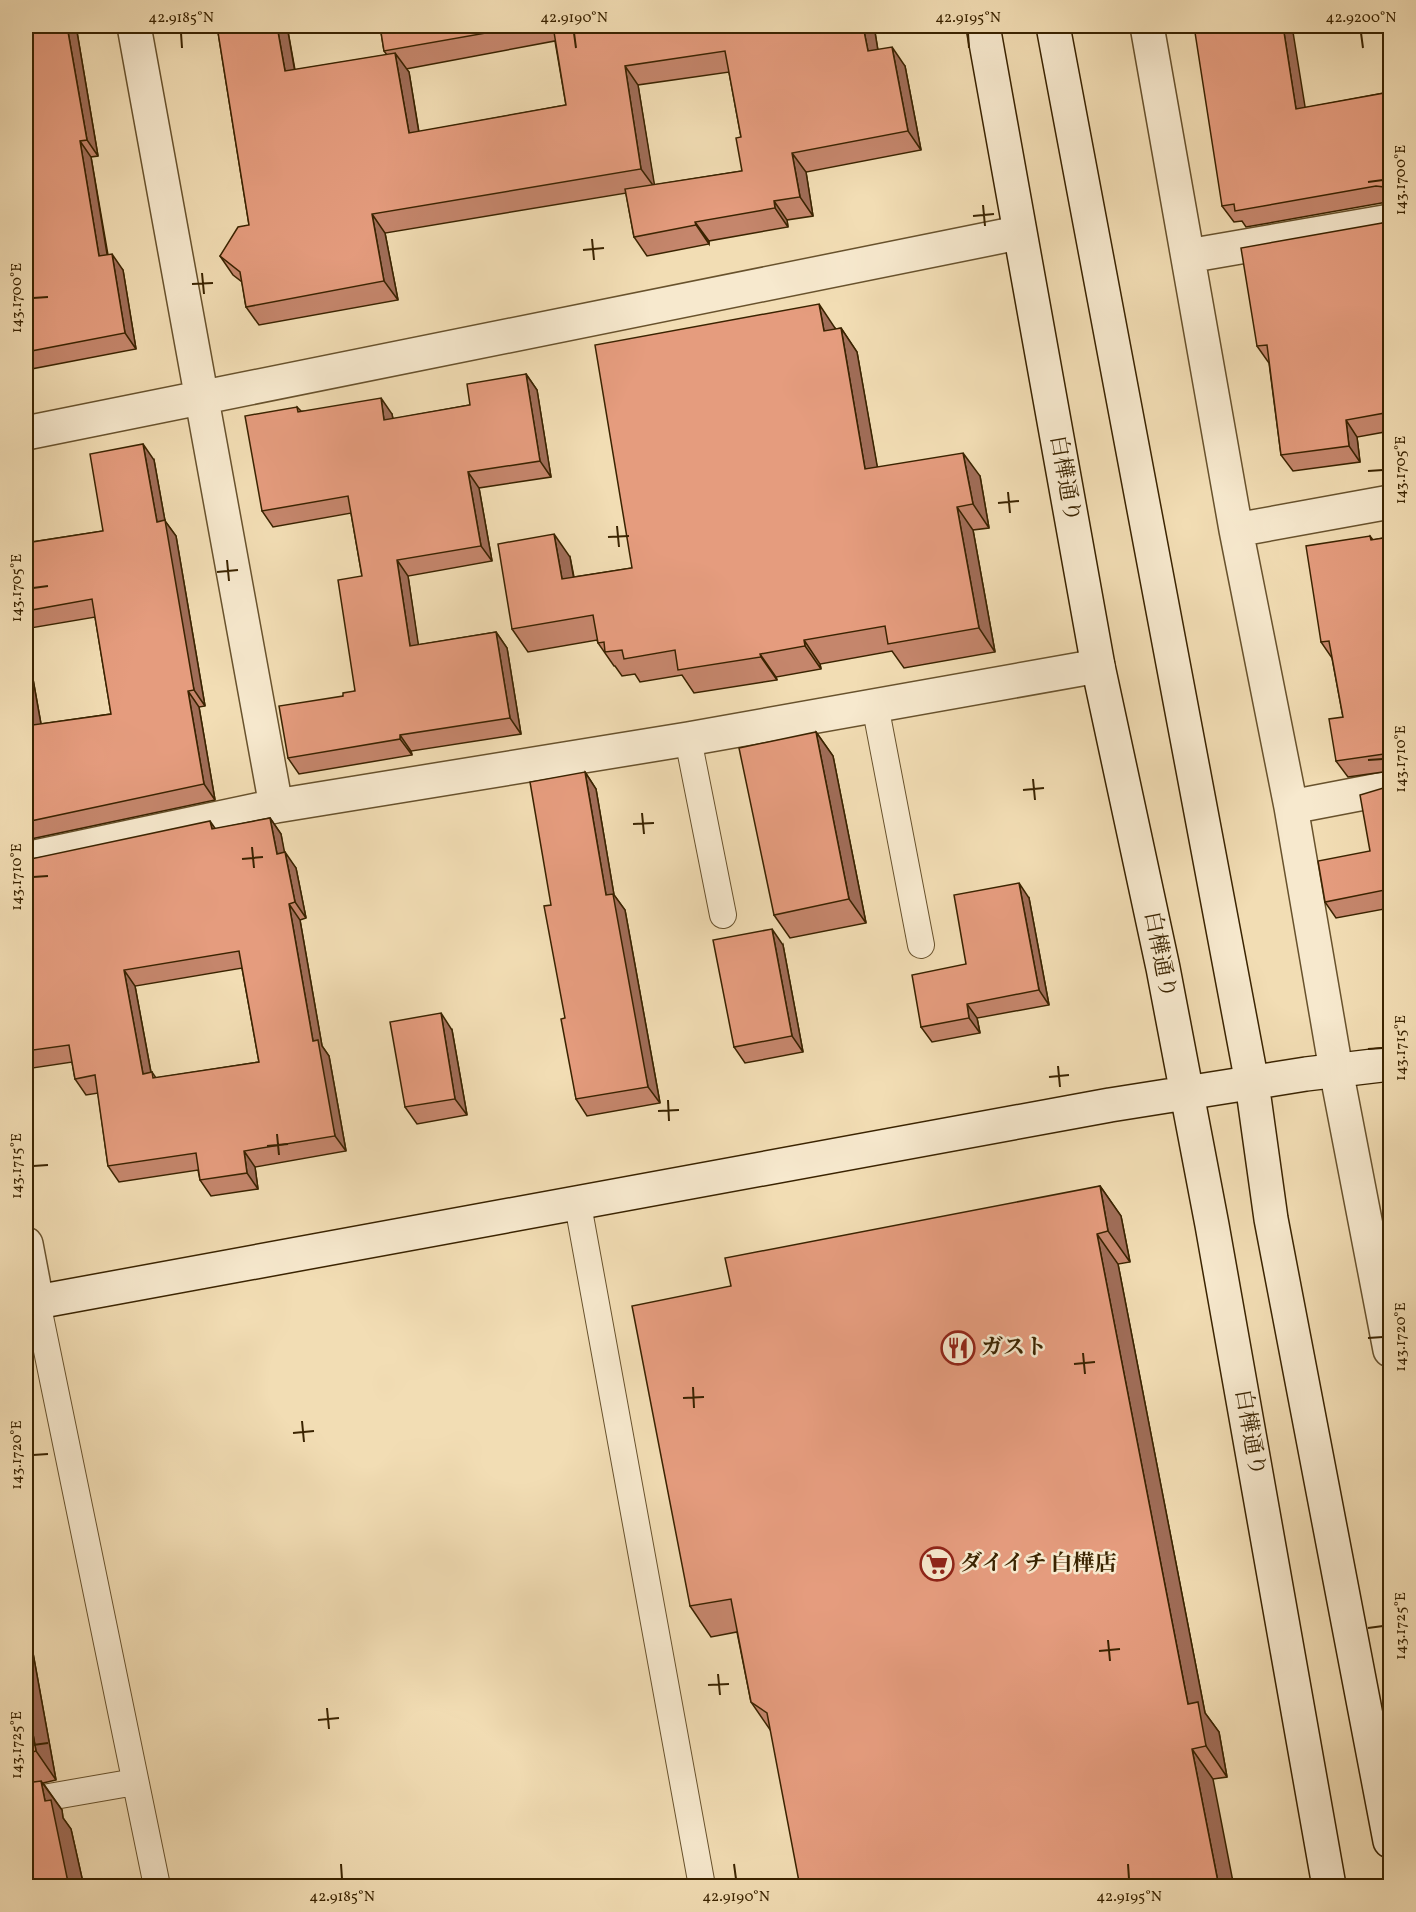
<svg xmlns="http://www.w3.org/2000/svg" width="1416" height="1912" viewBox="0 0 1416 1912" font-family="Vollkorn,'Noto Serif JP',serif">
<rect width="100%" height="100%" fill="#f2ddb4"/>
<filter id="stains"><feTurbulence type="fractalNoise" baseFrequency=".00333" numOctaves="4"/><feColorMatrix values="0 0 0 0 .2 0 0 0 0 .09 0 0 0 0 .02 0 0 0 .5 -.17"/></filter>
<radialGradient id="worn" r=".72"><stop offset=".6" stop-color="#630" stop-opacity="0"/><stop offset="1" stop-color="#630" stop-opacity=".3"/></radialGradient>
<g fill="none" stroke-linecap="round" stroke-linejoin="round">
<defs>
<path id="lane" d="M875,705L921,945
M688,739L723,915
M578,1205L702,1886
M37,1302L157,1886
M26,1801L135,1782"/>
<path id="street" d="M134,26L276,806
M1147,26L1236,530L1291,807L1336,1070L1390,1350
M1188,256L1390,221
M26,433L1018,233
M1236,530L1390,502
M1291,807L1390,788
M26,859L276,806L688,739L1098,666
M26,1244L37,1302"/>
<path id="secondary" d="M983,26L1098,666L1163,968L1212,1225L1329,1886
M1053,26L1252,1083L1271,1219L1390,1841
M26,1304L1110,1105L1306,1074L1390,1064"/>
</defs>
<use href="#lane" stroke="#68522d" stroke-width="28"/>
<use href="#street" stroke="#68522d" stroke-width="36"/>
<use href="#secondary" stroke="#3a2300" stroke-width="36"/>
<use href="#lane" stroke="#f7e9ce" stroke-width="26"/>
<use href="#street" stroke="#f7e9ce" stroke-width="33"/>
<use href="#secondary" stroke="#f7e9ce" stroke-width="33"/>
</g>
<path fill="#c5866c" stroke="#3a2300" stroke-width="1.5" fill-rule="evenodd" d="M26,26H76L98,156L91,157L108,255L123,270L136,349L26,370Z
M217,26H287L295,70L387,55L384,51L380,26H874L878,50L905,66L921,150L806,172L813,216L787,220L788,227L709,241V244L647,256L634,237L626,193L385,233L398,300L259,325L246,307L242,282L233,275L220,256L249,225ZM555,41L566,105L419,132L409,72L406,69ZM729,72L741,137L742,171L654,185L638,85Z
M1390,92V203L1387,202L1246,227L1242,221L1234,222L1222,206L1305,108Z
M1390,219V431L1357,437L1360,462L1293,471L1281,455L1269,363L1257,346L1382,223Z
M835,328L836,329L841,328L857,352L877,467L980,476L989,528L973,530L995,652L904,668L892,651L820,664L821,669L776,677L777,680L694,693L682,675L640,682L635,674L622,676L615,666H614L598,643L597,640L528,652L512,629L570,557L574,577L632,568Z
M526,374L537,390L551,477L479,488L492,561L408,576L418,645L496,632L507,648L521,734L411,751L412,755L299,774L288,758L343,696L355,691L362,576L351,513L273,527L262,511L297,407L301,411L392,414L393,419L470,405Z
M154,460L165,521L176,536L205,706L199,707L215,800L26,840V640L41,724L111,714L95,617L30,628L31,638H26V543L103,531Z
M1370,536L1373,540L1390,537V771L1348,777L1336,761L1343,717L1332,658L1321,642Z
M816,732L833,756L866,923L790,938L774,915Z
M585,772L596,789L614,895L625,910L660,1103L587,1116L576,1099L551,905Z
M1390,786V908L1336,918L1325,902L1370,851Z
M270,818L281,834L284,853L296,868L306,918L300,920L322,1046L329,1056L346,1151L255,1167L258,1189L211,1196L200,1180L198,1170L119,1182L108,1166L98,1093L86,1095L75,1079L72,1062L26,1069V860L216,829ZM242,968L259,1062L156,1078L152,1072H151L135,986Z
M1029,898L1049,1005L977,1018L980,1033L932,1042L921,1027L966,964Z
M783,945L803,1052L745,1063L734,1047Z
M452,1030L467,1115L417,1124L405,1107Z
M1100,1186L1121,1216L1130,1262L1118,1264L1205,1713L1219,1732L1227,1777L1213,1779L771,1731L751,1702L737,1632L711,1637L690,1606L731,1286Z
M26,1618L27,1620L56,1780L43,1783L62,1810L63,1818L71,1829L84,1887H26Z"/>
<path fill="#a06d58" stroke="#3a2300" stroke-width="1.5" d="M67,26H76L98,156L87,140Z
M277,26H287L298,90L285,71Z
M863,26H874L881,70L868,51Z
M1283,26H1292L1308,125L1296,109Z
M892,47L905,66L921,150L908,131Z
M395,53L409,72L422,152L409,133Z
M625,66L638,85L655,188L641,169Z
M80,141L91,157L110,272L99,256Z
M792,153L806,172L813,216L800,197Z
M774,201L787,220L788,227L775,208Z
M372,214L385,233L398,300L384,281Z
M695,222L709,241V244L696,225Z
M112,254L123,270L136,349L125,333Z
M819,304L835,328L840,354L824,331Z
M841,328L857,352L882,493L865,469Z
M526,374L537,390L551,477L540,461Z
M381,398L392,414L396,436L384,420Z
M1346,420L1357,437L1360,462L1349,446Z
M143,444L154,460L165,521L176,536L205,706L194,690L157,522Z
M963,453L980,476L989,528L973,504Z
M468,472L479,488L492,561L481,546Z
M957,507L973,530L995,652L979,628Z
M554,534L570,557L578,603L562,579Z
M397,560L408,576L421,662L410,646Z
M26,622L30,628L31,638L26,629Z
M496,632L507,648L521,734L510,718Z
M26,640L44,741L33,725L26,686Z
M804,640L820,664L821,669L805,646Z
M760,654L776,677L777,680L761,657Z
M188,691L199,707L215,800L204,784Z
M816,732L833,756L866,923L849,899Z
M400,735L411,751L412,755L400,739Z
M585,772L596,789L614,895L625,910L660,1103L648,1087L606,895Z
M270,818L281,834L288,870L277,854Z
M210,821L221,837L212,829Z
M285,852L296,868L306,918L295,902Z
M1019,883L1029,898L1049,1005L1039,990Z
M289,904L300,920L322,1046L329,1056L346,1151L335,1136L313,1041Z
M772,929L783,945L803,1052L792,1036Z
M124,970L135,986L154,1089L143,1074Z
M967,1004L977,1018L980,1033L969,1018Z
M441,1013L452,1030L467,1115L455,1099Z
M244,1151L255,1167L258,1189L247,1173Z
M1100,1186L1121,1216L1130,1262L1108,1231Z
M1097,1234L1118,1264L1205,1713L1219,1732L1227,1777L1206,1746L1188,1704Z
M26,1618L27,1620L56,1780L36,1751L26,1695Z
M1192,1749L1213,1779L1234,1887H1219Z
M41,1781L62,1810L63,1818L71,1829L84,1887H69L45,1801Z"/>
<path fill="#e59c7e" stroke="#3a2300" stroke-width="1.5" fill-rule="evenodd" d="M26,26H67L87,140L80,141L99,256L112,254L125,333L26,352Z
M217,26H277L285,71L395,53L409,133L566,105L553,26H863L868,51L892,47L908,131L792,153L800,197L774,201L775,208L695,222L696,225L634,237L625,189L742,171L736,138L741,137L725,51L625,66L641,169L372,214L384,281L246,307L240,272L220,256L238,227L249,225Z
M380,26H525L384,51Z
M1194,26H1283L1296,109L1390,92V191L1384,187L1376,186L1235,211L1234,204L1222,206Z
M1390,219V412L1346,420L1349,446L1281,455L1267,345L1257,346L1241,248L1382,223Z
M819,304L824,331L841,328L865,469L963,453L973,504L957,507L979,628L888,644L885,626L804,640L805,646L760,654L761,657L678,670L675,650L624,659L622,650L605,652L604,642L598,643L593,615L512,629L498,544L554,534L562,579L632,568L595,345Z
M526,374L540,461L468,472L481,546L397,560L410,646L496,632L510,718L400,735V739L288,758L279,706L343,696V693L355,691L338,580L362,576L348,496L262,511L245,416L297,407L298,412L381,398L384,420L470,405L467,384Z
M143,444L157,522L165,520L194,690L188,691L204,784L26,822V686L33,725L111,714L92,599L26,611V543L103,531L90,454Z
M1370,536L1371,540L1390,537V758L1384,754L1336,761L1329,719L1343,717L1329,641L1321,642L1306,546Z
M816,732L849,899L774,915L739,748Z
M585,772L606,895L613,894L648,1087L576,1099L561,1019L565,1018L544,906L551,905L530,782Z
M1390,786V889L1325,902L1318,861L1370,851L1360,795Z
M270,818L277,854L285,852L295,902L289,904L313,1041L318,1040L335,1136L244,1151L247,1173L200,1180L196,1153L108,1166L95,1075L75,1079L69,1045L26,1051V860L210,821L212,829ZM239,951L259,1062L153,1078L152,1072L143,1074L124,970Z
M1019,883L1039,990L967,1004L969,1018L921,1027L912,975L966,964L954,895Z
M772,929L792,1036L734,1047L713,940Z
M441,1013L455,1099L405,1107L390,1022Z
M1100,1186L1108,1231L1097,1234L1188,1704L1198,1702L1206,1746L1192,1749L1219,1887H800L767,1713L751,1702L731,1599L690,1606L632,1306L731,1286L725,1258Z
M26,1695L36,1751L26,1754Z
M41,1781L45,1801L51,1800L69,1887H26V1783Z"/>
<path fill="none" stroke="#3a2300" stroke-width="2" d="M181,33L182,48M574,33L576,48M968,33L969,48M1361,33L1363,48M1368,182L1383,180M983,205L985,226M973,216L994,214M592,239L594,260M583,250L604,248M202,273L204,294M192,284L213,283M33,298L48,297M1368,471L1383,470M1008,492L1010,513M998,503L1019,501M617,526L619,547M608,537L629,536M227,560L229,581M217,572L238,570M33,588L48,586M1368,760L1383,759M1033,779L1035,800M1023,790L1044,788M642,813L644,834M633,824L654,823M252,847L254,868M242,859L263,857M33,877L48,876M1368,1049L1383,1048M1058,1066L1060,1087M1049,1077L1069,1075M668,1100L669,1121M658,1111L679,1110M277,1134L279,1155M267,1146L288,1144M33,1166L48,1165M1368,1338L1383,1337M1083,1353L1085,1374M1074,1364L1095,1362M693,1387L694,1408M683,1398L704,1397M302,1421L304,1442M293,1433L314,1431M33,1455L48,1454M1368,1628L1383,1626M1108,1640L1110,1661M1099,1651L1120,1649M718,1674L720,1695M708,1685L729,1684M327,1708L329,1729M318,1720L339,1718M33,1745L48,1743M341,1864L342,1879M734,1864L736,1879M1128,1864L1129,1879"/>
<defs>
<symbol id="restaurant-ring" viewBox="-11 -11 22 22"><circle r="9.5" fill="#f7e9ce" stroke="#8f2418" stroke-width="1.5"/><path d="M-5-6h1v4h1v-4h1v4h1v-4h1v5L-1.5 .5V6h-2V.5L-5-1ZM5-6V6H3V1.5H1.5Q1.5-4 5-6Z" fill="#8f2418"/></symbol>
<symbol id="supermarket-ring" viewBox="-11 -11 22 22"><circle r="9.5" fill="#f7e9ce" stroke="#8f2418" stroke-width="1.5"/><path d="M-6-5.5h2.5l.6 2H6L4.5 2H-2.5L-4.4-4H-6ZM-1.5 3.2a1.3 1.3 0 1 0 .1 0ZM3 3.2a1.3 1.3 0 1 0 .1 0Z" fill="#8f2418"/></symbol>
</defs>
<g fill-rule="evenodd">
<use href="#restaurant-ring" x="939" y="1329" width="38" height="38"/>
<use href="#supermarket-ring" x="918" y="1545" width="38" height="38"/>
</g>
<g text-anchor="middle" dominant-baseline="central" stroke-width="5" stroke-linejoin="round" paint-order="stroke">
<g font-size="22" fill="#3a2300" stroke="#f7e9ce">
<text transform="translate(1064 479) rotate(80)">白樺通り</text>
<text transform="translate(1159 955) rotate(79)">白樺通り</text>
<text transform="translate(1249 1433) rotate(80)">白樺通り</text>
</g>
<g font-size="22" font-weight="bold" fill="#3a2300" stroke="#f7e9ce" text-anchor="start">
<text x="981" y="1348">ガスト</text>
<text x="960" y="1564">ダイイチ 白樺店</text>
</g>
</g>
<rect width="1416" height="1912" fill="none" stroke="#f2ddb4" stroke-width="66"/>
<rect x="33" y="33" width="1350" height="1846" fill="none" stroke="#3a2300" stroke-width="2"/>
<g font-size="15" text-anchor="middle" fill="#3a2300">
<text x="181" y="22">42.9185°N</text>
<text x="574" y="22">42.9190°N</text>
<text x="968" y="22">42.9195°N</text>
<text x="1361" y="22">42.9200°N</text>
<text transform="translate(1400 180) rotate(-90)" y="5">143.1700°E</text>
<text transform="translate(16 298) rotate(-90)" y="5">143.1700°E</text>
<text transform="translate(1400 470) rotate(-90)" y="5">143.1705°E</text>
<text transform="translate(16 588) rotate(-90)" y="5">143.1705°E</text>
<text transform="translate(1400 759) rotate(-90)" y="5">143.1710°E</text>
<text transform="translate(16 877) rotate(-90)" y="5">143.1710°E</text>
<text transform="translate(1400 1048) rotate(-90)" y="5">143.1715°E</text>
<text transform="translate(16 1166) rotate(-90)" y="5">143.1715°E</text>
<text transform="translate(1400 1337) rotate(-90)" y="5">143.1720°E</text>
<text transform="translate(16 1455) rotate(-90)" y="5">143.1720°E</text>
<text transform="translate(1400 1626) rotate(-90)" y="5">143.1725°E</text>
<text transform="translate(16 1745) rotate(-90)" y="5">143.1725°E</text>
<text x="342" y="1901">42.9185°N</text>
<text x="736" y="1901">42.9190°N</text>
<text x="1129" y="1901">42.9195°N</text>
</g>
<rect width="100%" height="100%" filter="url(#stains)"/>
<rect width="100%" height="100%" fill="url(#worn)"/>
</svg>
